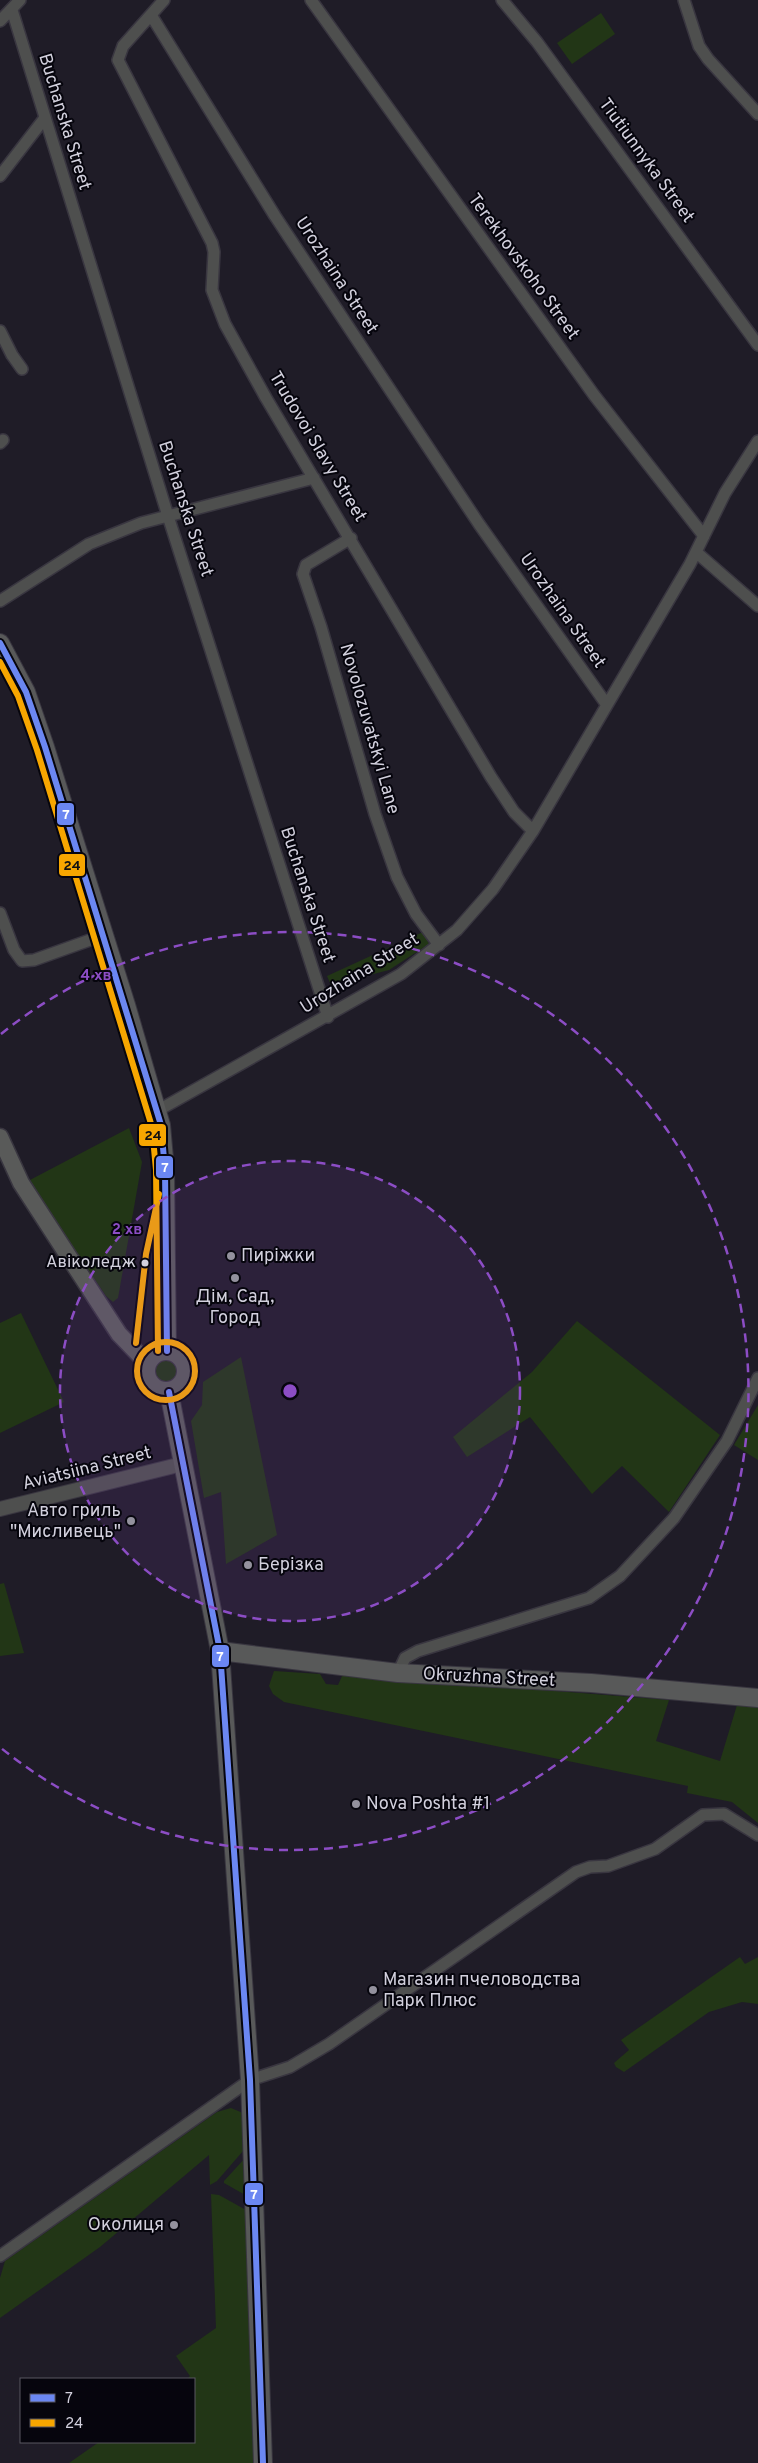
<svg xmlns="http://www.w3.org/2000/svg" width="758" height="2463" viewBox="0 0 758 2463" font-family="Overpass,sans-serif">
<rect width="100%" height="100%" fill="#1f1c27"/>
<path fill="#223616" d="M601,13L615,34L572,64L557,43Z
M423,932L429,944L389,970L331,985L327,976Z
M129,1128L142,1162L118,1298L113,1302L106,1296L28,1181Z
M21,1313L64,1402L0,1433V1323Z
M577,1321L720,1435L669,1512L622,1466L592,1494L530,1417L467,1457L453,1437L532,1372Z
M241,1357L277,1535L226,1564L221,1492L204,1498L191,1421L202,1405L203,1382Z
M153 1371a13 13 0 1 1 26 0a13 13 0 1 1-26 0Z
M758,1405V1460L734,1445Z
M4,1583L24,1653L0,1656V1584Z
M274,1671L320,1674L326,1684L338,1685L343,1674L669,1700L656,1741L720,1761L737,1705L758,1707V1823L732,1802L687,1793L688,1786L284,1702L273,1694L269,1686Z
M740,1957L745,1964L758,1957V2004L742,2002L709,2012L624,2072L616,2067L614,2063L629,2050L621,2040Z
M231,2108L243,2113L246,2129L242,2134L243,2151L217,2181L210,2185L209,2155L100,2247L0,2318V2278L5,2261L217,2112Z
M246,2157L247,2196L224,2183V2181Z
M211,2194L219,2195L246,2210L263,2463H69L99,2442H194V2379H187L190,2376L176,2356L216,2328Z"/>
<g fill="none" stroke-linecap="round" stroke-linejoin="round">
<defs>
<path id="minor" d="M164,0L123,46L118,60L212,243L214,252L212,290L225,324L266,398L491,777L514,812L533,831
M311,0L594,395L704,536
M502,0L537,42L758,345
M684,0L699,46L708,59L758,114
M12,10L168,516L328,1017
M151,15L275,216L479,524L607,705L533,831L493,889L457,930L401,974L157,1111
M0,21L20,0
M0,176L44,119
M0,331L12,355L22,369
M0,443L3,440
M351,538L306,565L303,574L321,627L375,814L397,877L416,914L439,945
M696,552L758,606
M0,601L89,544L141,523L314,478
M607,705L690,564L725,493L758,441
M0,913L14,950L22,961L34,960L104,935
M398,1673L405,1658L418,1651L589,1598L620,1576L674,1518L727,1441L758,1378
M0,2256L250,2080L290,2067L329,2044L576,1872L590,1867L608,1866L655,1849L703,1815L724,1814L758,1835"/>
<path id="tertiary" d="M0,1509L182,1464"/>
<path id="secondary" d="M0,1137L21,1183L119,1334L147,1363"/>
<path id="primary" d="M0,643L26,692L45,747L126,1005L161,1125L165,1170L167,1351
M146 1371a20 20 0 1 1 40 0a20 20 0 1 1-40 0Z
M169,1392L220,1651L250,2080L263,2463
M220,1651L398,1673L591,1683L758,1698"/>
</defs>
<use href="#minor" stroke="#393640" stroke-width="14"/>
<use href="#tertiary" stroke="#393640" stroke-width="16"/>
<use href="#secondary" stroke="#393640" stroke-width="19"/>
<use href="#primary" stroke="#393640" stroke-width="20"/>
<use href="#minor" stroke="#4e4f4e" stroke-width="11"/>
<use href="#tertiary" stroke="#4e4f4e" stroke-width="14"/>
<use href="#secondary" stroke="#595a59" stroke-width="16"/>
<use href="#primary" stroke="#585959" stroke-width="18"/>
<defs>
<path id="bus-1" d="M0,643L26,692L45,747L161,1125L165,1170L167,1351
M169,1392L220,1651L250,2080L263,2463"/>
<path id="bus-2" d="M0,662L18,696L37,750L152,1127L156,1170L158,1351
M137 1371a29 29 0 1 1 58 0a29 29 0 1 1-58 0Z
M136,1343L146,1254L159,1194"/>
</defs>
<use href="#bus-1" stroke="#06050d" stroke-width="10"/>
<use href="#bus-2" stroke="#06050d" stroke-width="10"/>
<use href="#bus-1" stroke="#6b87f2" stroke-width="6"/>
<use href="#bus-2" stroke="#f7a600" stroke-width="6"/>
</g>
<circle cx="290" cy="1391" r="230" fill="#8c4dc5" fill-opacity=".12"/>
<g fill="none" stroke="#8c4dc5" stroke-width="2.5" stroke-dasharray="9 6">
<circle cx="290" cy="1391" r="230"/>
<path d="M1 1034A459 459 0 1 1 1 1748"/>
</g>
<g fill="#93919d" stroke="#06050d" stroke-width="2">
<circle cx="231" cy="1256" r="5"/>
<circle cx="235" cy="1278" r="5"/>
<circle cx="131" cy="1521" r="5"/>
<circle cx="248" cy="1565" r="5"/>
<circle cx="356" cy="1804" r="5"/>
<circle cx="373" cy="1990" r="5"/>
<circle cx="174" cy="2225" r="5"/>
</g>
<circle fill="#d2d0dd" stroke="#06050d" stroke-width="2" cx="145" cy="1263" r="4.5"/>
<g text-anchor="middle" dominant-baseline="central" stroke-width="4" stroke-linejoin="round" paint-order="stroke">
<g font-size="17" fill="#d2d0dd" stroke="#06050d" text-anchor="end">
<text x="136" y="1263">Авіколедж</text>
</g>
<g font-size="18" fill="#d2d0dd" stroke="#06050d">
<text transform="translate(64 122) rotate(73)">Buchanska Street</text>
<text transform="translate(646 161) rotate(54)">Tiutiunnyka Street</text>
<text transform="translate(523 267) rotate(54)">Terekhovskoho Street</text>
<text transform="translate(336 276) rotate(57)">Urozhaina Street</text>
<text transform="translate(317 447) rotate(59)">Trudovoi Slavy Street</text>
<text transform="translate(185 509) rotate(72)">Buchanska Street</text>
<text transform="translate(562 611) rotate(55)">Urozhaina Street</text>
<text transform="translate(369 729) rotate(74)">Novolozuvatskyi Lane</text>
<text transform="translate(307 895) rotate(72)">Buchanska Street</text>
<text transform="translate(360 974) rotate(-32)">Urozhaina Street</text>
<text transform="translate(87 1469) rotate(-14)">Aviatsiina Street</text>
<text transform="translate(489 1678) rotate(3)">Okruzhna Street</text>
</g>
<g font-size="18" fill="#d2d0dd" stroke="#06050d" text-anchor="start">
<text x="241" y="1256">Пиріжки</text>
<text x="235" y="1297" text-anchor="middle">Дім, Сад,<tspan x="235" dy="21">Город</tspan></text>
<text x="121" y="1511" text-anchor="end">Авто гриль<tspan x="121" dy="21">"Мисливець"</tspan></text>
<text x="258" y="1565">Берізка</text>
<text x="366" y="1804">Nova Poshta #1</text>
<text x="383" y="1980">Магазин пчеловодства<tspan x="383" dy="21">Парк Плюс</tspan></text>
<text x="164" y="2225" text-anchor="end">Околиця</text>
</g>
</g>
<circle cx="290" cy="1391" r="8" fill="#8c4dc5" stroke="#06050d" stroke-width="2.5"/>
<g font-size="15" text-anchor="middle" font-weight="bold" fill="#8c4dc5" stroke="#06050d" stroke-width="4" stroke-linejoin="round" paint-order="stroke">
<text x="96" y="980">4 хв</text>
<text x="127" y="1234">2 хв</text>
</g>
<g stroke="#06050d" stroke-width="2">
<rect x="56" y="802" width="19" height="24" rx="5" fill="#6b87f2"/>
<rect x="58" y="853" width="28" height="24" rx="5" fill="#f7a600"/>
<rect x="138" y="1123" width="29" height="24" rx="5" fill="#f7a600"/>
<rect x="155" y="1155" width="19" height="24" rx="5" fill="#6b87f2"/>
<rect x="211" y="1644" width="19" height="24" rx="5" fill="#6b87f2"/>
<rect x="244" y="2182" width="20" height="24" rx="5" fill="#6b87f2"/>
</g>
<g font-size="14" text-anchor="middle" font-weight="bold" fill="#fff">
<text x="66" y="819">7</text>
<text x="165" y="1172">7</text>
<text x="220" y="1661">7</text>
<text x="254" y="2199">7</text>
</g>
<g font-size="14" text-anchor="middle" font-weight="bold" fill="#111">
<text x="72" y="870">24</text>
<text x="153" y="1140">24</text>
</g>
<rect x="20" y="2378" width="175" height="65" fill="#06050d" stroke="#585660"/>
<rect x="30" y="2394" width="25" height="8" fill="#6b87f2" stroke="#585660"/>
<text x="65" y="2403" font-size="15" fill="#d2d0dd">7</text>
<rect x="30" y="2419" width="25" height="8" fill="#f7a600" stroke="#585660"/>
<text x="65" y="2428" font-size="15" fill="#d2d0dd">24</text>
</svg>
